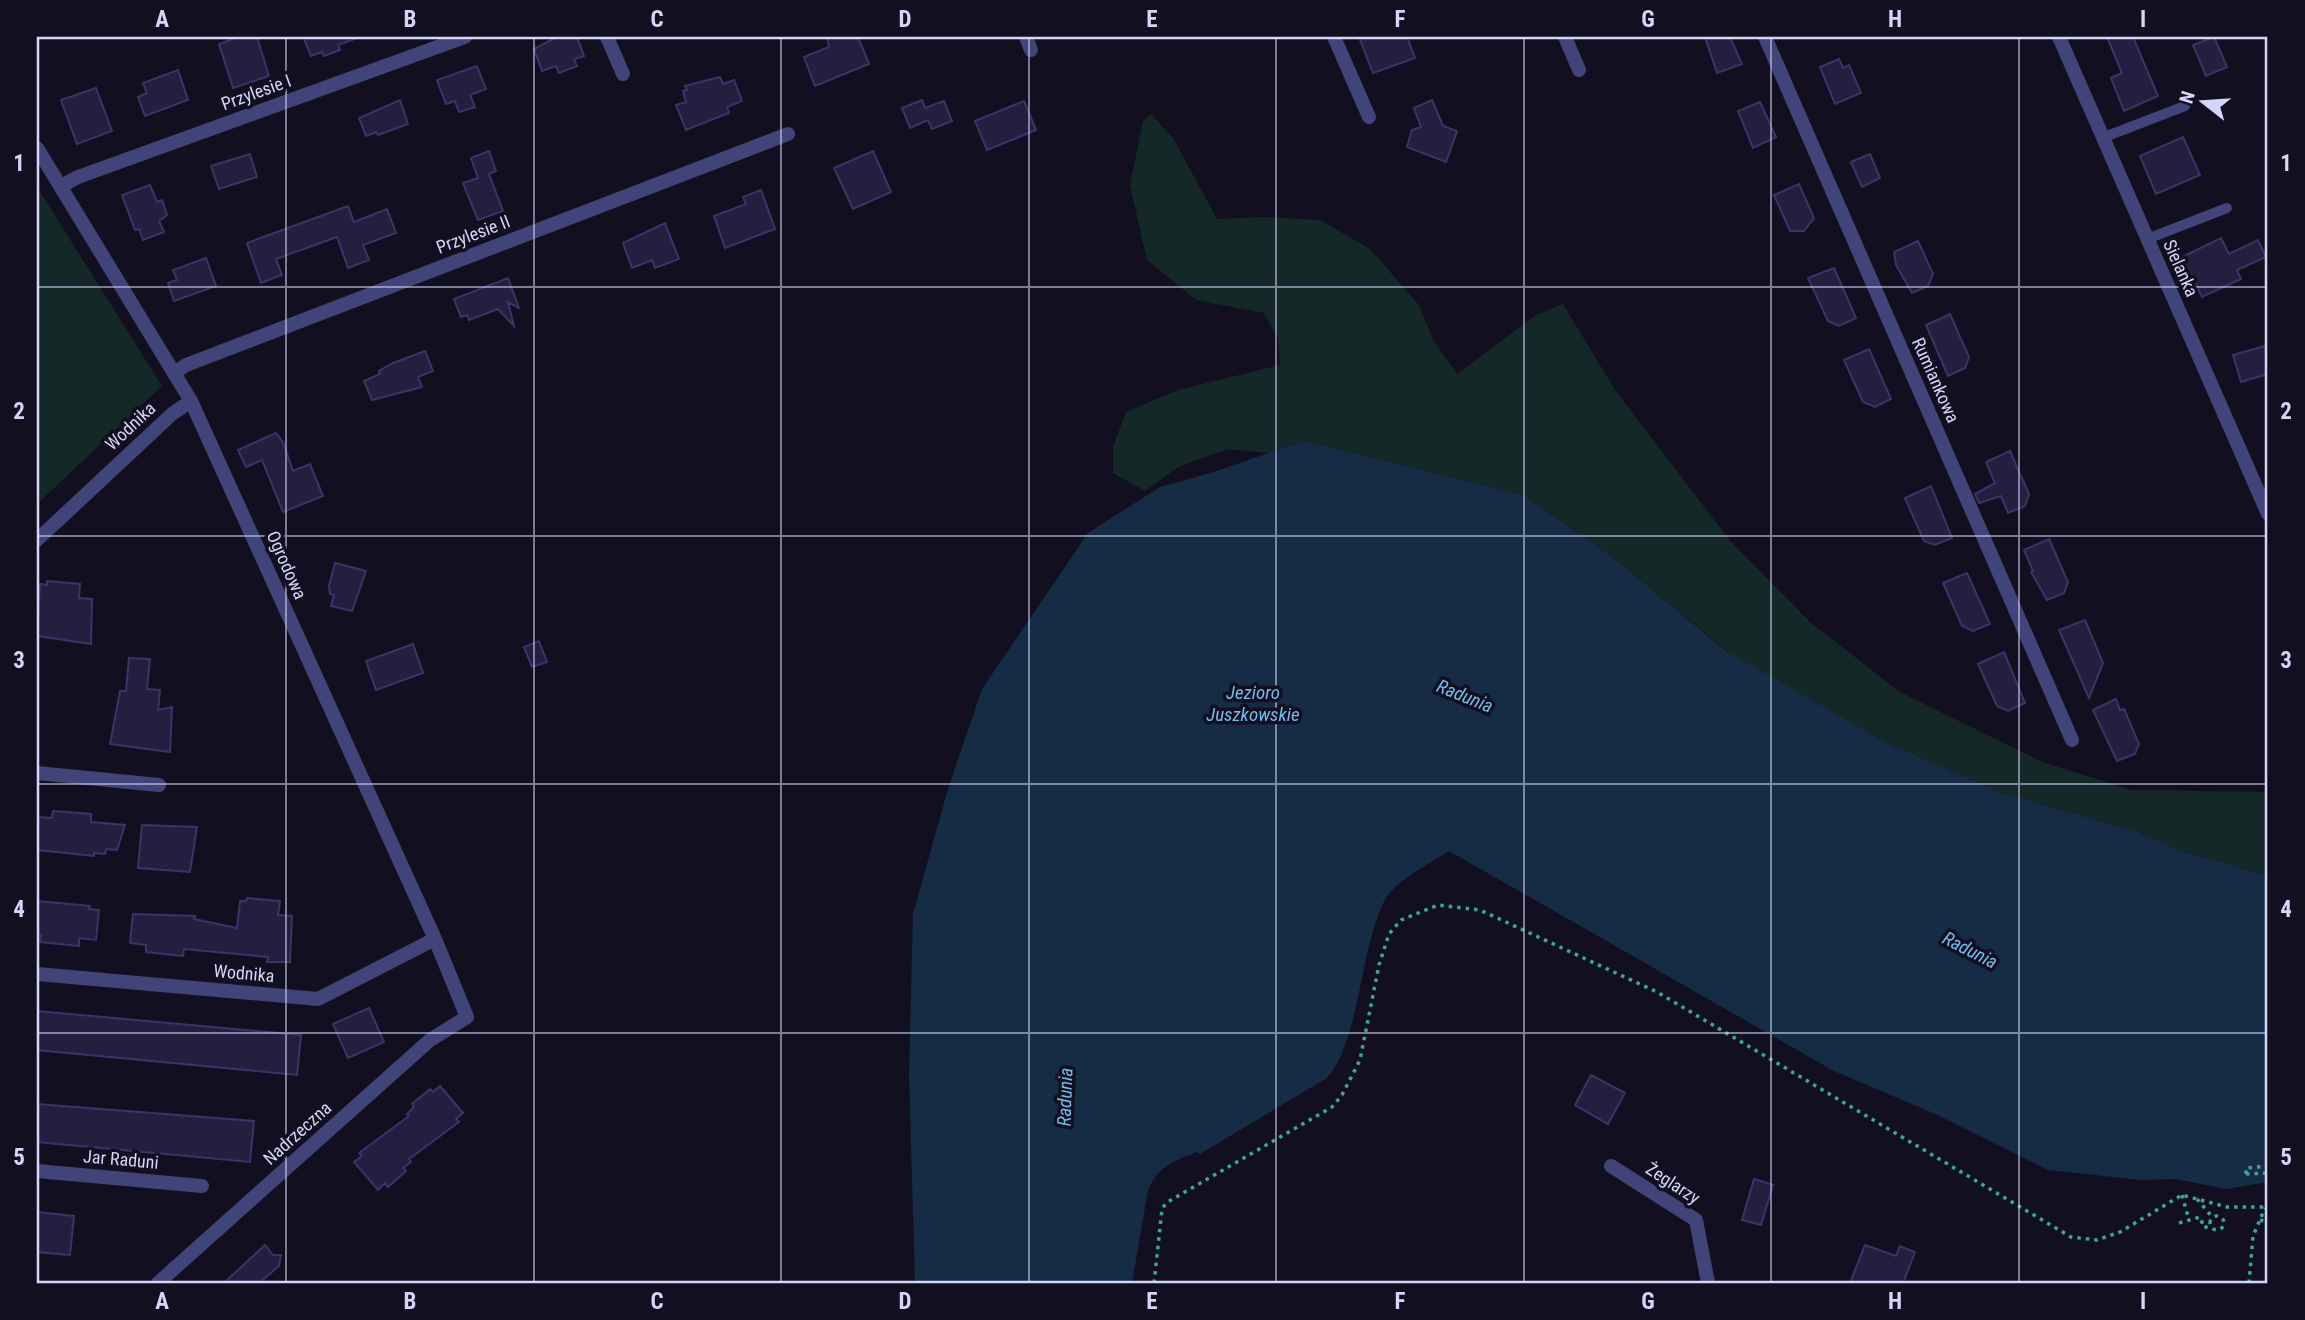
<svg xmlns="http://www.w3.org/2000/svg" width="2305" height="1320" viewBox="0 0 2305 1320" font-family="'Roboto Condensed',sans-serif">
<rect width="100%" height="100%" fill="#121020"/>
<path fill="#142927" d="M1151,114L1173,138L1217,219L1263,217L1320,220L1370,249L1418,304L1434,341L1457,374L1536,315L1563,304L1615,390L1731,542L1811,623L1900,692L2042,762L2132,790L2268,792V876L2179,850L2138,832L2003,793L1887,743L1733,656L1615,559L1522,494L1303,441L1269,453L1227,449L1178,467L1145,491L1113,473V447L1126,412L1178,390L1280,365L1278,338L1264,313L1196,300L1147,260L1130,185L1143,121Z
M37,187L162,386L37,504Z"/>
<path fill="#162c45" d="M1303,441L1522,494L1615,559L1726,651L1887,743L2003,793L2138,832L2179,850L2268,876V1182L2226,1189L2176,1179L2141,1180L2048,1170L1933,1113L1834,1071L1449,851C1430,863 1407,875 1391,891C1383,900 1379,913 1375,925C1360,969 1356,1045 1327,1078L1200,1154L1197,1152C1174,1161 1158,1166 1148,1190L1132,1283H915L909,1075L913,914L948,789L982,689L1088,533L1160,487L1214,472Z"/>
<path fill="#231f3f" stroke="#3a3468" stroke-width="2" d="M238,37H257L269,76L233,88L219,44Z
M303,37H357V38L338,45L340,50L324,56L322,52L311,56Z
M557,37H577L584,56L574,59L577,66L559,73L556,66L542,71L534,49Z
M827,37H858L869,64L815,86L804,57L829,47Z
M1359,37H1407L1415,58L1373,73Z
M1705,37H1730L1742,64L1717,73Z
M2107,37H2133L2158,96L2124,111L2111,78L2122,73Z
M2214,37L2227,67L2206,76L2193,45Z
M1839,59L1843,68L1849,65L1861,93L1835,104L1820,67Z
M477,66L486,89L470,95L475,107L459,112L455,101L446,104L437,80Z
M178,70L188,100L145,116L138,97L147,93L143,83Z
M720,77L723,84L734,80L742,101L727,107L729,113L686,130L676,105L686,102L683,91L687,90L685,86Z
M96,88L112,131L77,144L61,100Z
M400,100L408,124L378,135L376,132L366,136L359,118Z
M922,100L925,108L944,101L952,121L932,129L928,120L910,128L902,108Z
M1432,100L1443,126L1457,131L1446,162L1407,147L1412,130L1421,127L1414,108Z
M1024,101L1036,130L987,150L975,121Z
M1760,102L1776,137L1753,148L1738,111Z
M2183,137L2200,175L2156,194L2140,156Z
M489,151L496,171L489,174L503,211L478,220L463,183L478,178L471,158Z
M873,151L891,192L853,209L834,168Z
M250,154L257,177L219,189L211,166Z
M1870,154L1880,178L1862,187L1851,162Z
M1799,184L1814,218L1804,231H1790L1774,195Z
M150,185L157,202L162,200L167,215L159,221L164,232L143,240L139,229L135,230L122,195Z
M761,190L775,229L725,248L714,216L746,204L743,197Z
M348,206L354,222L387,209L396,233L363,245L369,260L348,268L337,237L276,259L282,275L261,283L247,243Z
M665,223L679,259L655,268L652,260L632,268L623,243Z
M2221,238L2229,254L2258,240L2266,257L2237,270L2241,279L2202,297L2182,257Z
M1918,241L1933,274L1928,286L1912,293L1896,265L1894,252Z
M206,258L216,286L174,301L168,283L177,280L173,270Z
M1834,268L1856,318L1839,326L1828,321L1808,278Z
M508,278L519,308L508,302L514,326L498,309L469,320L467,315L461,317L454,299Z
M1950,314L1969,357L1965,368L1948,376L1926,325Z
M2268,345V374L2241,382L2233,355Z
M1869,349L1891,399L1875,407L1863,402L1844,360Z
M425,351L433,371L418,377L422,387L372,400L364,381L380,374L379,371L393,363Z
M276,433L283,442L293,471L310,464L323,496L283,512L262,460L246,467L238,450Z
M2010,451L2029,494L2025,506L2008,513L2001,496L1979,503L1975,494L1995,483L1986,462Z
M1931,486L1952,538L1935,545L1924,541L1905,498Z
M2049,539L2068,582L2064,593L2047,600L2031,572L2033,571L2024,550Z
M335,563L366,571L352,611L331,606L334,595L330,594L329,586Z
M1967,573L1990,624L1973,631L1962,626L1943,583Z
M47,581L80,584L79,598L92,599L91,644L37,636L40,584L47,585Z
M2085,620L2103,663L2089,698L2059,630Z
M539,641L547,662L532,667L524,647Z
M413,644L423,673L376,690L366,661Z
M2004,652L2025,703L2008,711L1997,706L1978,664Z
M129,658L150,659L147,689L160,690L158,710L172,707L170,752L110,744L120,691H126Z
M2116,699L2120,710L2124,709L2139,744L2135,754L2117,761L2093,710Z
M53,811L91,814V822L125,825L117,850L106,849L105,854L94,853V856L37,850V817L52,818Z
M142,825L197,827L190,872L138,868Z
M247,898L280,901L278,915L292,916L290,962H267L268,957L184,949L183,956L146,952V945L130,943L133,914L195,916L194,919L237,928L240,901H246Z
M37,901L90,906L89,909L99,910L96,940L79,938V946L40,942L41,935L37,934Z
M369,1008L384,1042L348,1058L333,1024Z
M37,1011L301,1035L297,1075L37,1050Z
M1591,1075L1625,1093L1608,1124L1575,1105Z
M440,1086L463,1113L456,1119L459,1122L409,1159L411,1162L403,1168L406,1171L388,1187L385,1183L378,1190L354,1162L362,1156L359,1153L409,1116L407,1114L414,1107L412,1104L430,1089L433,1092Z
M37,1104L254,1121L250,1162L37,1142Z
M1754,1179L1773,1185L1761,1225L1742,1220Z
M37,1212L74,1216L70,1255L37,1252Z
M265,1245L273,1255H281L279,1266L259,1283H224Z
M1865,1245L1896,1256L1900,1246L1915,1252L1903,1283H1850Z"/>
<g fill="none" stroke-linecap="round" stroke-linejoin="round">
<path stroke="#3ea596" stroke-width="3.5" stroke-dasharray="3.5 5" stroke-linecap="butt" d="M2246,1174L2267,1173L2268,1183
M2246,1174V1168L2268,1166
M2182,1195L2189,1220
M2197,1199L2213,1218
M2210 1223a7 7 0 1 1 14 0a7 7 0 1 1-14 0Z
M2260,1220L2268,1222
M2179,1223L2200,1217L2204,1228L2211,1225
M1154,1283L1162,1209L1166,1203L1332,1107L1342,1095L1360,1060L1379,965L1389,934L1401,920L1438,905L1480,910L1657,992L2071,1237L2097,1240L2120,1232L2182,1195L2227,1207H2268
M2249,1283L2253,1236L2265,1208"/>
<path stroke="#414479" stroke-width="10" d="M2102,138L2185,106
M2147,239L2227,208"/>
<path stroke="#414479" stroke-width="14" d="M607,37L623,74
M1026,37L1031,50
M1334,37L1369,117
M1565,37L1579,70
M1765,37L2072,740
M2059,37L2268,514
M37,148L191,401L435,939L467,1017L430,1040L158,1283
M61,186L78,177L465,37
M174,373L186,365L788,134
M37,540L172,414L191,401
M37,773L159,785
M37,974L318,999L435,939
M1611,1166L1696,1220L1708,1283
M37,1171L202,1186"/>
</g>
<path fill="none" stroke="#d6d5f9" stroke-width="2" stroke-opacity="0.55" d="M286,37V1283M534,37V1283M781,37V1283M1029,37V1283M1276,37V1283M1524,37V1283M1771,37V1283M2019,37V1283M37,287H2268M37,536H2268M37,784H2268M37,1033H2268"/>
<g text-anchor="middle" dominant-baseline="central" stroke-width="7" stroke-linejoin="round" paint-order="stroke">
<g font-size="18" fill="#d6d5f9" stroke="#121020">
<text transform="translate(256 92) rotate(-20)">Przylesie I</text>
<text transform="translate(473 234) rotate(-21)">Przylesie II</text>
<text transform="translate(2181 268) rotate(66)">Sielanka</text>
<text transform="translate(1936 380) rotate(66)">Rumiankowa</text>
<text transform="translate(130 426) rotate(-43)">Wodnika</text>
<text transform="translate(287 565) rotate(66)">Ogrodowa</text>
<text transform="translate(244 973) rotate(5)">Wodnika</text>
<text transform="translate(297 1133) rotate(-42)">Nadrzeczna</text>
<text transform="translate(121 1159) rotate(5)">Jar Raduni</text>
<text transform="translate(1673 1183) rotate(33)">Żeglarzy</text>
</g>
<g font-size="19" font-style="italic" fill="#70bdec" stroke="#121020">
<text x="1253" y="692">Jezioro<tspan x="1253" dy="22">Juszkowskie</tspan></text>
<text transform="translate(1465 696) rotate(22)">Radunia</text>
<text transform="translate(1970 950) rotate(27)">Radunia</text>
<text transform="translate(1065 1097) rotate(-88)">Radunia</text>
</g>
</g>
<rect width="2305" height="1320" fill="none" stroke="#121020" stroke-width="77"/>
<g transform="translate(2203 102) rotate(287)" stroke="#121020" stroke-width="5" paint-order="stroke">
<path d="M0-5L12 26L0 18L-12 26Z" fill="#d6d5f9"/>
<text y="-10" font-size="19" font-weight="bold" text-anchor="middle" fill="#d6d5f9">N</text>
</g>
<rect x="38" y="38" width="2228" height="1244" fill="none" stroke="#d6d5f9" stroke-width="2.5"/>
<g font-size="23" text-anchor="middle" font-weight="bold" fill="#d6d5f9">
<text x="162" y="27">A</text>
<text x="410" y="27">B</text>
<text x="657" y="27">C</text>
<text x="905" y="27">D</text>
<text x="1152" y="27">E</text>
<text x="1400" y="27">F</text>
<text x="1648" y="27">G</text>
<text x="1895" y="27">H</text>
<text x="2143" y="27">I</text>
<text x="19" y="171">1</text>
<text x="2286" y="171">1</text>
<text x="19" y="419">2</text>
<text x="2286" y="419">2</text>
<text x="19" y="668">3</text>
<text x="2286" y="668">3</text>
<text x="19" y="917">4</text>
<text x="2286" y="917">4</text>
<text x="19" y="1165">5</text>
<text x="2286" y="1165">5</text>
<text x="162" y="1309">A</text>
<text x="410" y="1309">B</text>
<text x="657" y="1309">C</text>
<text x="905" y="1309">D</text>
<text x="1152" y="1309">E</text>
<text x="1400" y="1309">F</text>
<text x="1648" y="1309">G</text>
<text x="1895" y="1309">H</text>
<text x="2143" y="1309">I</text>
</g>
</svg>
